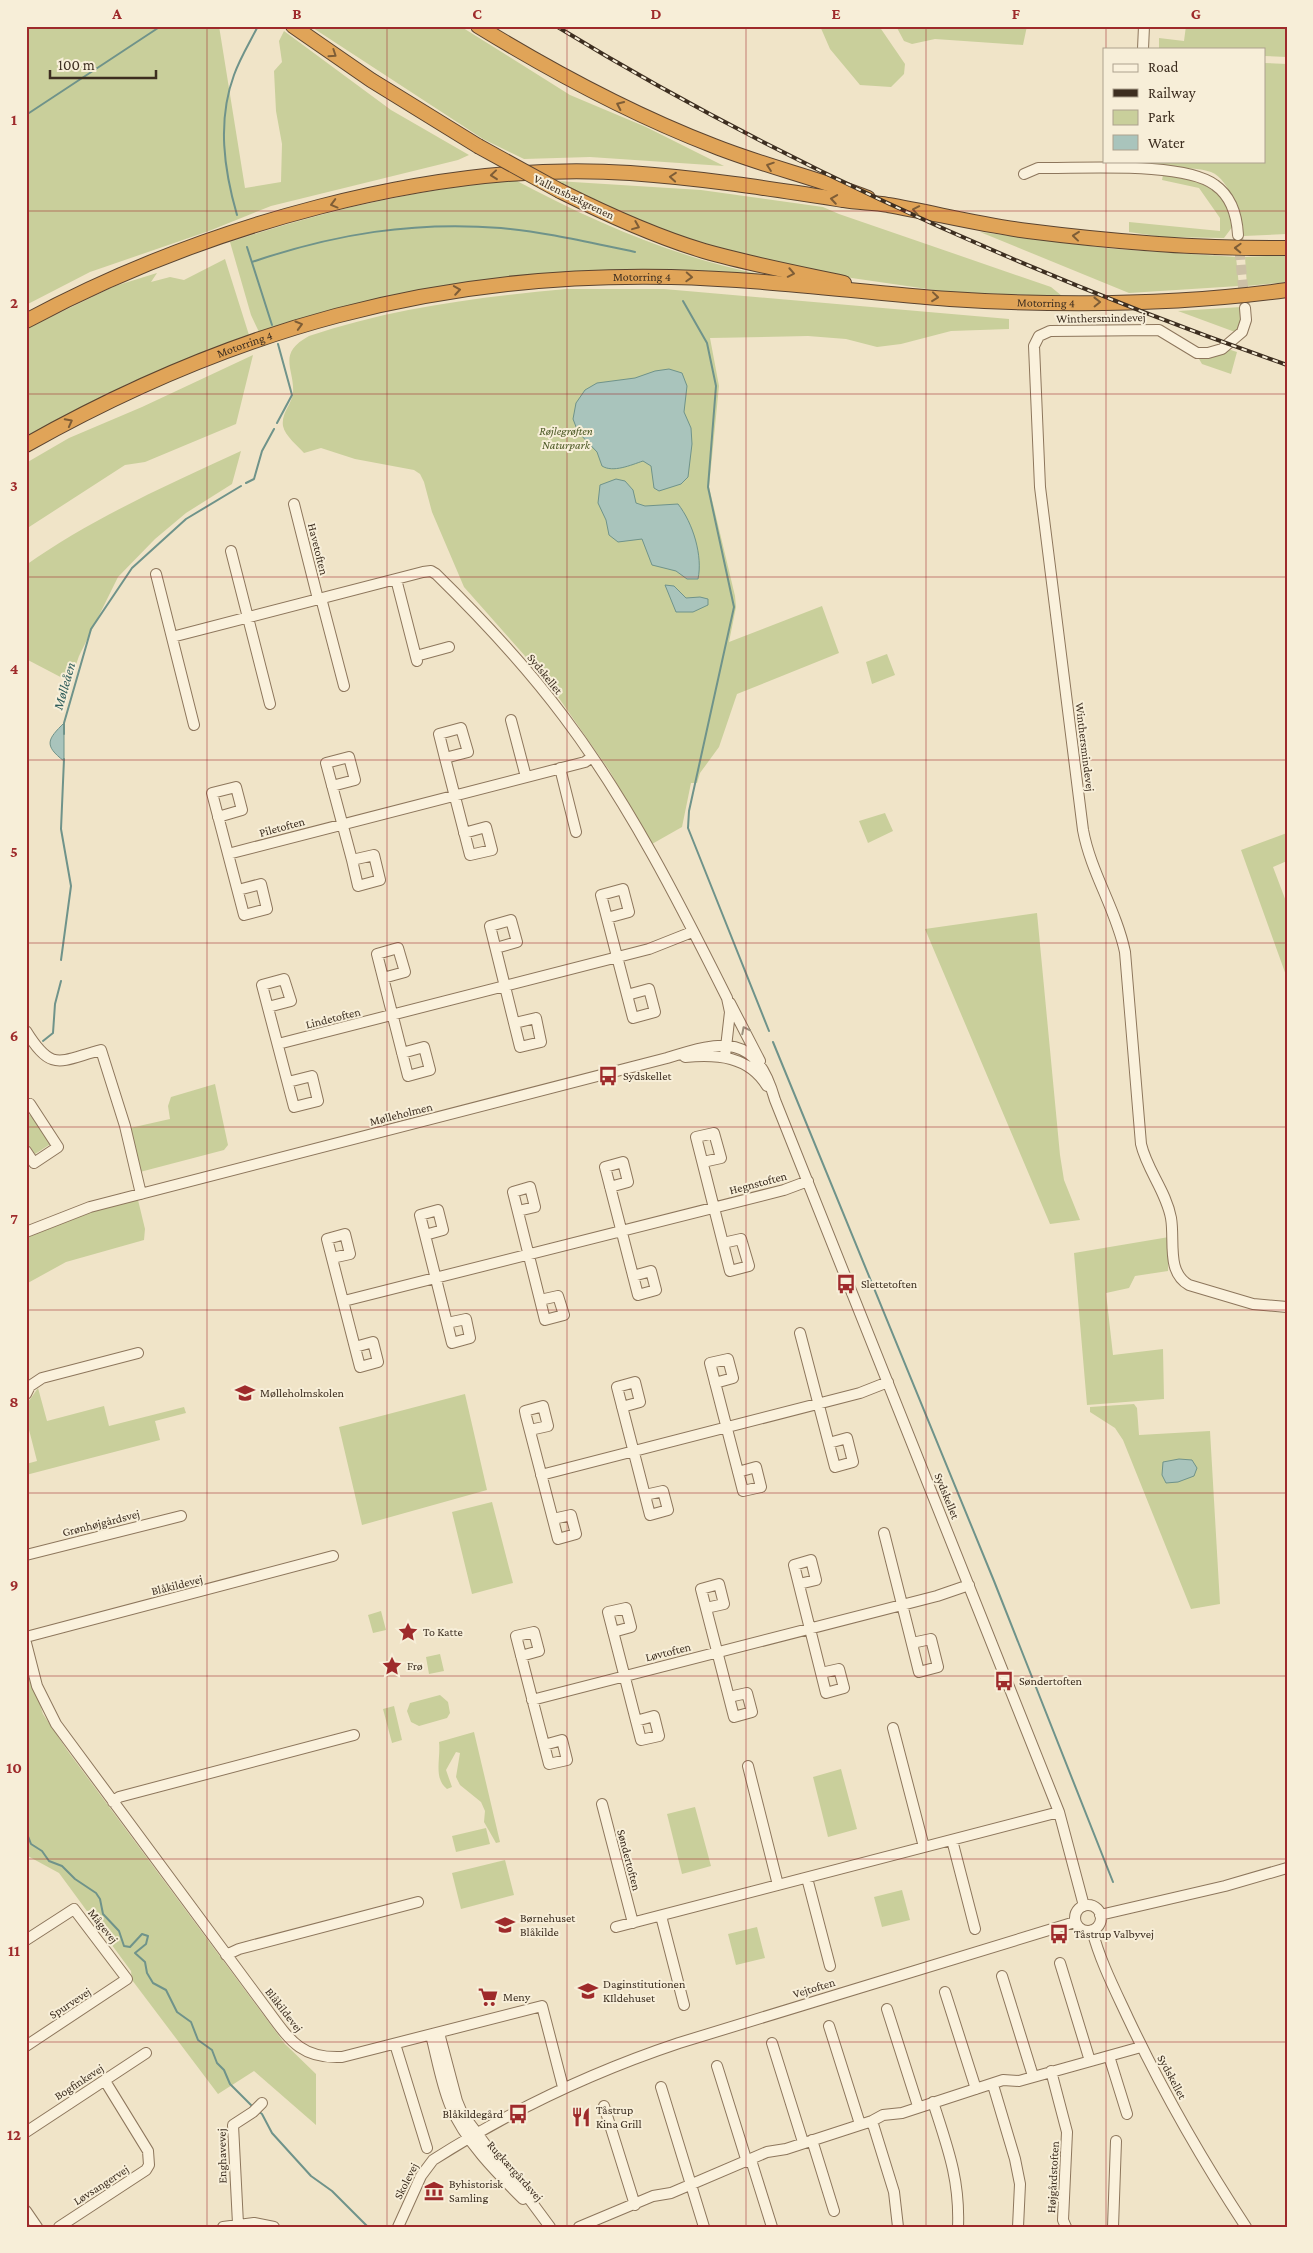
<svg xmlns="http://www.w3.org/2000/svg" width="1313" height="2253" viewBox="0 0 1313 2253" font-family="'Crimson Pro',serif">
<rect width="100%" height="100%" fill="#f0e4c8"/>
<path fill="#c9cf9b" d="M26,26H219L245,188L281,182L282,144L276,111L274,71L282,62L279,41L284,31L391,110L469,155L458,160L271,206L209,231L90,272L26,305Z
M310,26H460L570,95L646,127L724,166L590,157L524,159L483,139Z
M820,26H879L905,64L904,74L891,87L860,85L830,49Z
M896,26H1027L1023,45L935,39L912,44L904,41Z
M1186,26H1287V57L1264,56V49H1159V38L1184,41Z
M1264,63L1287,64V234L1244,236C1239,217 1231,180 1211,172C1199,167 1167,168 1153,166V161H1264Z
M1163,175C1200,181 1224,185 1233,226L1224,238L1163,237L1129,232V222L1220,231V218L1199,188L1162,180Z
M515,180C594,222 676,258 764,275V278C594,258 422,278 259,332L251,315L230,242C323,211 417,189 515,180Z
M557,181L701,190L823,207L839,214L1051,287L1062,296L948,292L783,268L655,230Z
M980,232L1115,249L1236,257L1239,286L1129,293Z
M1287,255V282L1247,286L1245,257Z
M225,259L249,335L129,383L26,438V329L115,286L157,273L151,282L170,277L184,280Z
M566,289H664L1009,319V329L951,331L901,344L877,347L846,339L808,336L710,338L719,386L709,487L735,596L736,607L729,642L822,606L839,653L737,694L719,747L700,773L697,783H691L682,827L652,844L609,770L547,681L464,587L432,512L424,482L420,474L414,470L355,459L321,448L304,453C298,446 285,436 283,426C281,413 292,404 293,393C295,369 276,354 309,336C392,308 479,297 566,289Z
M1241,307V324L1235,332L1178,311Z
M1228,349L1237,352L1231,374L1202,364L1199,359Z
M253,355L236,424L145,462L125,465L26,529V463L69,438L142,407Z
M241,451L232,484L186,513L155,539L118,577L79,656L70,682L26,659V565C91,519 169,484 241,451Z
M887,654L895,675L872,684L866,662Z
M885,813L893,831L868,843L859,821Z
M1287,833V861L1273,867L1287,904V978L1241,850Z
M1037,913L1060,1155L1064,1180L1080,1220L1050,1224L925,929Z
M215,1084L228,1145L224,1150L140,1172L130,1128L170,1119L168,1106L171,1097Z
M32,1113L52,1143L35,1154L26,1141V1117Z
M134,1200H138L145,1229L144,1240L66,1262L26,1284V1236L95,1210Z
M1169,1237L1168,1271L1135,1276L1129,1288L1106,1293L1113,1355L1163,1349L1164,1399L1087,1405L1074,1253Z
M38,1388L47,1421L104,1406L109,1426L184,1407L186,1413L155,1421L160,1440L26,1475V1464L37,1461L26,1418V1405Z
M465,1394L487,1490L362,1525L339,1427Z
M1134,1404L1137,1408L1139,1435L1210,1431L1220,1604L1191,1609L1123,1440L1115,1428L1090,1412V1407Z
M492,1502L513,1583L472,1594L452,1512Z
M381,1611L386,1630L373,1633L368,1615Z
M440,1654L444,1671L429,1674L426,1657Z
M26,1661L43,1714L67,1750L285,2044L316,2074V2125L254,2071L218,2094L132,1980L131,1971L59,1873L26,1855Z
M440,1695L448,1702L450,1713L447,1718L419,1726L411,1722L407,1711L410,1703Z
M394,1706L402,1740L392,1743L383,1709Z
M474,1732L500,1842L496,1843L484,1822L485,1811L481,1802L460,1785L456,1777L460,1753L456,1752L446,1770L452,1787L447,1789C433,1778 441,1758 439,1742Z
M841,1769L857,1829L828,1837L813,1777Z
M695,1807L711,1866L682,1874L667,1814Z
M486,1828L490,1844L456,1852L452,1836Z
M505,1860L514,1895L461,1909L452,1873Z
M902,1890L910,1920L882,1927L874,1897Z
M757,1927L765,1958L736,1965L728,1934Z"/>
<path fill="#a9c4bc" stroke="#6f938a" d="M669,369L682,373L687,386L684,412L691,428L692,444L688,477L681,484L659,491L654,488L651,466L643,461C631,465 613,473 602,466L597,452L578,432L573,419L576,403L585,390L597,383L635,378L655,371Z
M616,479L625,481L633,490L636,503L645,506L678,504C693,523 703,556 698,579H687L676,571L652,565L642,539L618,542L609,535L606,520L598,503L600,485Z
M665,585L674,586L686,598L700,597L708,599V605L693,612H676Z
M64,723V761C43,745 48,739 64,723Z
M1179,1459L1192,1460L1197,1468L1194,1476L1178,1482L1166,1483L1162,1475L1163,1462Z"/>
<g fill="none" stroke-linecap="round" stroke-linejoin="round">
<path stroke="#6f938a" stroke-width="2" d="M26,115L161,26
M237,215C224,170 217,121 234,75C240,58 250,42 258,26
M247,247L272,325
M252,262C334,234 414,221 501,228C546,232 591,243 635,252
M683,301L707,343L716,386L708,487L734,607L689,811L688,828L769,1031
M277,423L292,395L278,344
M246,483L254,479L262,451L274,429
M64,734V723L91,629L132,568L186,519L241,486
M61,960L71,886L61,829L64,759
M43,1041L53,1033L55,1004L61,981
M773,1042L994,1581L1113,1882
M26,1831L31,1844L42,1851L49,1861L62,1866L75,1879L96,1893L100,1899L103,1914L119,1931L124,1946L130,1947L142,1934L148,1936L146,1944L135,1953L145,1962L147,1973L153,1983L166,1990L177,2012L191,2022L198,2040L212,2050L217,2063L224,2070L230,2084L253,2107
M258,2111L262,2114L272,2133L311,2176L332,2191L368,2227"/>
<path stroke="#ccc0a6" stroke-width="10" stroke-dasharray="10 5" stroke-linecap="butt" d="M1238,235L1245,308"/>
<defs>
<path id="minor" d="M1143,49L1144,26
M1024,174L1038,168C1080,169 1183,161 1215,185C1232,197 1237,216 1238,235
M1245,308L1246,320L1242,332L1222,349L1208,353H1197L1159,330L1050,331L1039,336L1034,346L1040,487L1083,830C1091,873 1116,909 1125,952L1141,1144C1147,1170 1166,1191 1171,1218C1175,1241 1166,1272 1189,1285L1253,1304L1287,1307
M294,504L318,599
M231,551L270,704
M156,574L194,725
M396,579L417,661
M321,598L344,686
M172,637L423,572L431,571L436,574C482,619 525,665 564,717C629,803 679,902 727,998L730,1012L725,1056
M416,656L449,647
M511,720L526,777
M445,758L439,734L461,728L468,752L445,758L470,855L492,850L486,827L464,833
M560,768L576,832
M332,786L355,780L349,757L326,763L352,860L374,855L380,880L358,886L352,860
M218,817L242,810L236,787L212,793L244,915L267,909L261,884L238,890
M228,854L585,762L592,757
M607,918L629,912L623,889L601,895L633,1018L655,1012L649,989L627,995
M496,948L517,942L511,920L490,926L520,1047L541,1042L536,1018L515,1023
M383,978L405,972L398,948L377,954L408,1076L430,1070L424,1047L402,1053
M730,1003L760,1061
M268,1007L291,1001L284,979L262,985L294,1107L318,1101L312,1076L288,1082
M26,1031C52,1073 59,1061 101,1050L125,1126L141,1194
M278,1044L649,949L692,932
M685,1057C717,1054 749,1056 767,1086
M26,1106L30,1104L58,1147L34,1163L26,1151
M703,1162L721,1158L714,1133L696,1137L730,1271L749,1266L741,1239L723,1243
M610,1187L628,1182L623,1162L605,1167L638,1295L656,1290L651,1271L633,1276
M518,1211L535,1207L530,1187L513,1192L545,1320L564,1315L558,1296L540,1300
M26,1232L90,1207L667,1058C723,1040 756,1033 775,1100L1059,1812L1084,1906
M425,1235L443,1230L438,1210L420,1215L452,1343L470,1338L466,1319L447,1323
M332,1258L350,1254L345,1234L327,1239L360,1367L378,1362L373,1342L355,1347
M344,1301L784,1190L808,1181
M800,1333L835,1467L853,1462L847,1438L829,1443
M715,1383L733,1378L728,1359L710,1363L743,1491L761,1487L756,1467L738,1472
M26,1394L30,1386L42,1378L138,1353
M622,1407L640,1402L635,1382L617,1387L650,1515L668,1510L663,1491L645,1495
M530,1430L548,1426L543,1406L525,1411L526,1416L558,1539L576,1534L571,1515L553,1519
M541,1475L860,1393L888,1382
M884,1533L910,1636L919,1672L938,1667L931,1639L912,1643
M26,1555L181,1516
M799,1584L816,1580L811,1560L794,1565L826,1693L844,1688L839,1669L821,1673
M706,1608L724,1604L719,1584L701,1589L734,1717L752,1712L747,1693L729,1697
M613,1632L631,1627L626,1608L608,1612L641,1740L659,1736L654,1716L636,1721
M26,1637L333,1556
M26,1643L37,1686L56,1724L266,2008C289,2039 300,2059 342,2057L542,2006L563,2087
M521,1656L539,1651L534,1632L516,1636L549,1764L567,1760L562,1740L544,1745
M532,1700L937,1596L969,1585
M893,1728L924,1847
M748,1766L778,1885
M113,1802L119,1797L354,1735
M602,1804L633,1923
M952,1840L975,1929
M807,1878L830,1966
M1075 1918a13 13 0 1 1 26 0a13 13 0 1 1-26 0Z
M1100,1915L1225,1886L1287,1868
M661,1916L684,2005
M616,1927L1059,1812
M1092,1930C1100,1961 1115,1990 1128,2018C1162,2090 1202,2160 1246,2227
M26,1940L74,1909L127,1979L26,2046
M226,1955L239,1949L418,1902
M1060,1963L1090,2061
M1002,1976L1033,2076
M945,1992L976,2089
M887,2009L918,2106
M829,2026L860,2124
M439,2033L457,2101L462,2113L505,2171L516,2181L550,2227
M431,2035C437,2058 441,2083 450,2105C465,2141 496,2172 523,2199
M772,2043L803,2142
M395,2044L427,2148
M1109,2056L1127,2114
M717,2066L747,2162
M1051,2071L1067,2132L1063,2220L1066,2227
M993,2085L1015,2159L1020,2184L1018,2227
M661,2087L704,2227
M933,2102C947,2146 960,2179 958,2227
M604,2106L635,2205
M872,2121L894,2192L898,2227
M26,2132L146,2053
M812,2140L834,2211
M751,2160L772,2227
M26,2211L37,2227
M238,2224L233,2125L253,2112L262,2103
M59,2227L146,2170L149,2165L148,2151L105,2081
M223,2227L254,2223L274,2227
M398,2227L421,2176L433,2160C510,2111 592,2072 679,2043L1075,1922
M579,2227L653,2196L671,2193L767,2152L786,2149L872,2121L883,2115L902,2113L1003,2080L1019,2081L1141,2047
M1113,2227L1116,2141"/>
<g id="highway">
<path d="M293,26L371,80L478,146"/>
<path d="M478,26C553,72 631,114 714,146C764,166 817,178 868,198"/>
<path d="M560,191C606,214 654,236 704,251C750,264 797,273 844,283"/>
<path d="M26,321C199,228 433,159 630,173C702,178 772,189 843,200C858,203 873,202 888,205C934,213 981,225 1028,231C1114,242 1200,249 1287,248"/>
<path id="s1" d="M26,445C232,329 434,272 671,277C764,279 857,292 950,299C1061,306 1176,305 1287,290"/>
</g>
</defs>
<use href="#minor" stroke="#8d765c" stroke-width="12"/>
<use href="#highway" stroke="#5b4430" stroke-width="16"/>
<use href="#minor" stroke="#faf1dc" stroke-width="10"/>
<use href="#highway" stroke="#e0a458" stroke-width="14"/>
<defs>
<path id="rail" d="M556,26C785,166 1034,276 1287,365"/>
</defs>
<use href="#rail" stroke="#3d2e20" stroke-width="4"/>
<use href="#rail" stroke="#f7eed8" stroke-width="2" stroke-dasharray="5.5" stroke-linecap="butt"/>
<defs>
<path id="highway-bridge" d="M478,146L560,191"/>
</defs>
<use href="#highway-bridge" stroke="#5b4430" stroke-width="16" stroke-linecap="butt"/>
<use href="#highway-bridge" stroke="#e0a458" stroke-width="14"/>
</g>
<defs><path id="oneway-chevron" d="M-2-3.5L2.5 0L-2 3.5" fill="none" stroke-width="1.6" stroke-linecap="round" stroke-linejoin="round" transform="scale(1.25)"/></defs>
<g stroke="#7e5d36">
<use href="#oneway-chevron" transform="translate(333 54) rotate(34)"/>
<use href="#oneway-chevron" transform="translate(620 105) rotate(-155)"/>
<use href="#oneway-chevron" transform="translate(770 166) rotate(-161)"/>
<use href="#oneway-chevron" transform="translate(494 175) rotate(174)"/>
<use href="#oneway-chevron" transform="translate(673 177) rotate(-175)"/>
<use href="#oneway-chevron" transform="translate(834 199) rotate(-171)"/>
<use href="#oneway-chevron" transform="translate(334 204) rotate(165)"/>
<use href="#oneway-chevron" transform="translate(916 210) rotate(-169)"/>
<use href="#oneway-chevron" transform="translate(636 226) rotate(22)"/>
<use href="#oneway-chevron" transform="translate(1076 236) rotate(-174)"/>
<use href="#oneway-chevron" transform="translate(1238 248) rotate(-178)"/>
<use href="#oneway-chevron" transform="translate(791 273) rotate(11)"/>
<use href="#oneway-chevron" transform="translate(689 277) rotate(3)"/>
<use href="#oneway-chevron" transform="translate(457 290) rotate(-9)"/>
<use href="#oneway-chevron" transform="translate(935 297) rotate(6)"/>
<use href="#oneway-chevron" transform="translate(1097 302) rotate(-1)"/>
<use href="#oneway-chevron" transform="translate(299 325) rotate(-16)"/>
<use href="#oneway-chevron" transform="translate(69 422) rotate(-28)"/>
</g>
<use stroke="#9c907e" href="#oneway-chevron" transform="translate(745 1030) rotate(-117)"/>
<path fill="none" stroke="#9e2a2b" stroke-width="1" stroke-opacity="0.55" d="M207,26V2227M387,26V2227M567,26V2227M746,26V2227M926,26V2227M1106,26V49M1106,161V2227M26,211H1287M26,394H1287M26,577H1287M26,760H1287M26,943H1287M26,1127H1287M26,1310H1287M26,1493H1287M26,1676H1287M26,1859H1287M26,2042H1287"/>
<defs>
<symbol id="bus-bare" viewBox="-9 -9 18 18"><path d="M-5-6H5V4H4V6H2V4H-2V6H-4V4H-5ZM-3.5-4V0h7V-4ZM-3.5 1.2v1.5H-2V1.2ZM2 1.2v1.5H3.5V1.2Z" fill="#9e2a2b" stroke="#f7eed8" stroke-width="2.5" paint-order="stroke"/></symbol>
<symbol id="school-bare" viewBox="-9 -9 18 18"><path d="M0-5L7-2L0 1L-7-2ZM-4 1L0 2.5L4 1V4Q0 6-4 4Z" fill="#9e2a2b" stroke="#f7eed8" stroke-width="2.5" paint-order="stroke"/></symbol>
<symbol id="sight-bare" viewBox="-9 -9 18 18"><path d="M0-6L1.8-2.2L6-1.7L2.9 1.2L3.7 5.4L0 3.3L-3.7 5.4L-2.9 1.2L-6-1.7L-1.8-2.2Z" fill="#9e2a2b" stroke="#f7eed8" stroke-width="2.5" paint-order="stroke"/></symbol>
<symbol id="supermarket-bare" viewBox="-9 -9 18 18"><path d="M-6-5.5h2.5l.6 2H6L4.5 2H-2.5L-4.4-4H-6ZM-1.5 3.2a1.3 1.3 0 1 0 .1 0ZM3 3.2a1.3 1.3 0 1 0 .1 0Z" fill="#9e2a2b" stroke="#f7eed8" stroke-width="2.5" paint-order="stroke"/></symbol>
<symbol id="restaurant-bare" viewBox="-9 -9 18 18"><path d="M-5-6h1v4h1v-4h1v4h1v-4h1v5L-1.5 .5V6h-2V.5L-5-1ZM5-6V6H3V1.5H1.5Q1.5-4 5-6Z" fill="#9e2a2b" stroke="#f7eed8" stroke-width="2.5" paint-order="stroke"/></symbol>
<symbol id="museum-bare" viewBox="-9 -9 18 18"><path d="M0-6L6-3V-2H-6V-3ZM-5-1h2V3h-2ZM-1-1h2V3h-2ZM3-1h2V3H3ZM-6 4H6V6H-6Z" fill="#9e2a2b" stroke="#f7eed8" stroke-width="2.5" paint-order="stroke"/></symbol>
</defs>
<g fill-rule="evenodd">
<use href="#bus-bare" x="594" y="1062" width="28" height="28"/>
<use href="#bus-bare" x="832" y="1270" width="28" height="28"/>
<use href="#school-bare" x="231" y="1379" width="28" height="28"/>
<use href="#sight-bare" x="394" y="1618" width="28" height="28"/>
<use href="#sight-bare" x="378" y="1652" width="28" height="28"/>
<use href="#bus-bare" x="990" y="1667" width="28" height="28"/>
<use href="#school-bare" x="491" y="1911" width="28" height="28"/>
<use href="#bus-bare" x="1045" y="1920" width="28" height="28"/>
<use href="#school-bare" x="574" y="1977" width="28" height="28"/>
<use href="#supermarket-bare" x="474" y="1983" width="28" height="28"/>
<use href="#bus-bare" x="504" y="2100" width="28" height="28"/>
<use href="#restaurant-bare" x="567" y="2103" width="28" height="28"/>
<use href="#museum-bare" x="420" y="2177" width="28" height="28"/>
</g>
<g text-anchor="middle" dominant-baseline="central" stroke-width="4" stroke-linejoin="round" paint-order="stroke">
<g font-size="12" fill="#3d2e20" stroke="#f7eed8">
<text transform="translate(574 197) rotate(26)">Vallensbækgrenen</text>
<text stroke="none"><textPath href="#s1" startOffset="646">Motorring 4</textPath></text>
<text stroke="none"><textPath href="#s1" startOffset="1051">Motorring 4</textPath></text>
<text transform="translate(1101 318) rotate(-1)">Winthersmindevej</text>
<text stroke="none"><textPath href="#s1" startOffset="241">Motorring 4</textPath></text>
<text transform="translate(318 549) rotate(76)">Havetoften</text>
<text transform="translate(545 674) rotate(51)">Sydskellet</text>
<text transform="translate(1085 747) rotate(83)">Winthersmindevej</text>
<text transform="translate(282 827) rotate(-15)">Piletoften</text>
<text transform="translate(333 1018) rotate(-14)">Lindetoften</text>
<text transform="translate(401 1114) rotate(-14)">Mølleholmen</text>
<text transform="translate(758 1183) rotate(-15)">Hegnstoften</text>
<text transform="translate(947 1496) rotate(68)">Sydskellet</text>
<text transform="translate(101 1523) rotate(-14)">Grønhøjgårdsvej</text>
<text transform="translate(177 1585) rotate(-14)">Blåkildevej</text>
<text transform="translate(668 1652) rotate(-14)">Løvtoften</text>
<text transform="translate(629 1860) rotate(75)">Søndertoften</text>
<text transform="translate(103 1926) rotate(52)">Mågevej</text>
<text transform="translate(814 1988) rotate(-17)">Vejtoften</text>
<text transform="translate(70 2003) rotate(-33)">Spurvevej</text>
<text transform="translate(284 2010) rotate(52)">Blåkildevej</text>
<text transform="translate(1172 2077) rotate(62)">Sydskellet</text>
<text transform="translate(79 2082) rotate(-33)">Bogfinkevej</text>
<text transform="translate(222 2156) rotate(-91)">Enghavevej</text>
<text transform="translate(515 2171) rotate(48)">Rugkærgårdsvej</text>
<text transform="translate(1053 2177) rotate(-87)">Højgårdstoften</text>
<text transform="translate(406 2181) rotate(-63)">Skolevej</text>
<text transform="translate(101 2185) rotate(-33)">Løvsangervej</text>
</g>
<g font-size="12" font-style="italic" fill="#4d5a26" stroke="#f7eed8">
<text x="566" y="431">Røjlegrøften<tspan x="566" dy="14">Naturpark</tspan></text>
</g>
<g font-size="12" fill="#3d2e20" stroke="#f7eed8" text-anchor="start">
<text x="623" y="1076">Sydskellet</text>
<text x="861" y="1284">Slettetoften</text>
<text x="260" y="1393">Mølleholmskolen</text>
<text x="423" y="1632">To Katte</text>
<text x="407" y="1666">Frø</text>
<text x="1019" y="1681">Søndertoften</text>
<text x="520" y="1918">Børnehuset<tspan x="520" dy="14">Blåkilde</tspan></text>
<text x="1074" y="1934">Tåstrup Valbyvej</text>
<text x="603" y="1984">Daginstitutionen<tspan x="603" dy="14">KIldehuset</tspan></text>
<text x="503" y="1997">Meny</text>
<text x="596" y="2110">Tåstrup<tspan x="596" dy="14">Kina Grill</tspan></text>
<text x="503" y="2114" text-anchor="end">Blåkildegård</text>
<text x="449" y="2184">Byhistorisk<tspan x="449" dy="14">Samling</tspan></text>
</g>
<g font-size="14" font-style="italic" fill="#2f5d5a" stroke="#f7eed8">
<text transform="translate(64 686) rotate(-74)">Mølleåen</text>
</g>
</g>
<rect width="1313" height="2253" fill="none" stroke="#f7eed8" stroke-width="55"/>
<rect x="1103" y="48" width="162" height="115" fill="#f7eed8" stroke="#ada18e"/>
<rect x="1113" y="64" width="25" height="8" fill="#faf1dc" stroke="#ada18e"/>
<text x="1148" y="72" font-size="15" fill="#3d2e20">Road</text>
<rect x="1113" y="89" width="25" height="8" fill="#3d2e20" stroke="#ada18e"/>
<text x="1148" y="98" font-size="15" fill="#3d2e20">Railway</text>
<rect x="1113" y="110" width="25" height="15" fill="#c9cf9b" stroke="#ada18e"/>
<text x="1148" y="122" font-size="15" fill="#3d2e20">Park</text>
<rect x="1113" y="135" width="25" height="15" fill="#a9c4bc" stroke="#ada18e"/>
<text x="1148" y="148" font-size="15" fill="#3d2e20">Water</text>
<path d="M50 70v8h106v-8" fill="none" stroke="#3d2e20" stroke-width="2.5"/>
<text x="58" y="70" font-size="15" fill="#3d2e20" stroke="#f7eed8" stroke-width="4" paint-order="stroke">100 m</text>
<rect x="28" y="28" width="1258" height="2198" fill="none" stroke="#9e2a2b" stroke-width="2"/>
<g font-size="16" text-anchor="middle" font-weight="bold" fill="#9e2a2b">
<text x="117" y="19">A</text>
<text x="297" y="19">B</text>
<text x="477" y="19">C</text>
<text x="656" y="19">D</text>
<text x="836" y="19">E</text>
<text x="1016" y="19">F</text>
<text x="1196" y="19">G</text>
<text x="14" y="125">1</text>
<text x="14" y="308">2</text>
<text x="14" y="491">3</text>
<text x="14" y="674">4</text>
<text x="14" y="857">5</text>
<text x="14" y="1041">6</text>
<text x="14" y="1224">7</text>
<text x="14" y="1407">8</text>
<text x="14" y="1590">9</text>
<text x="14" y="1773">10</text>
<text x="14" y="1956">11</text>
<text x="14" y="2140">12</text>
</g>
</svg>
